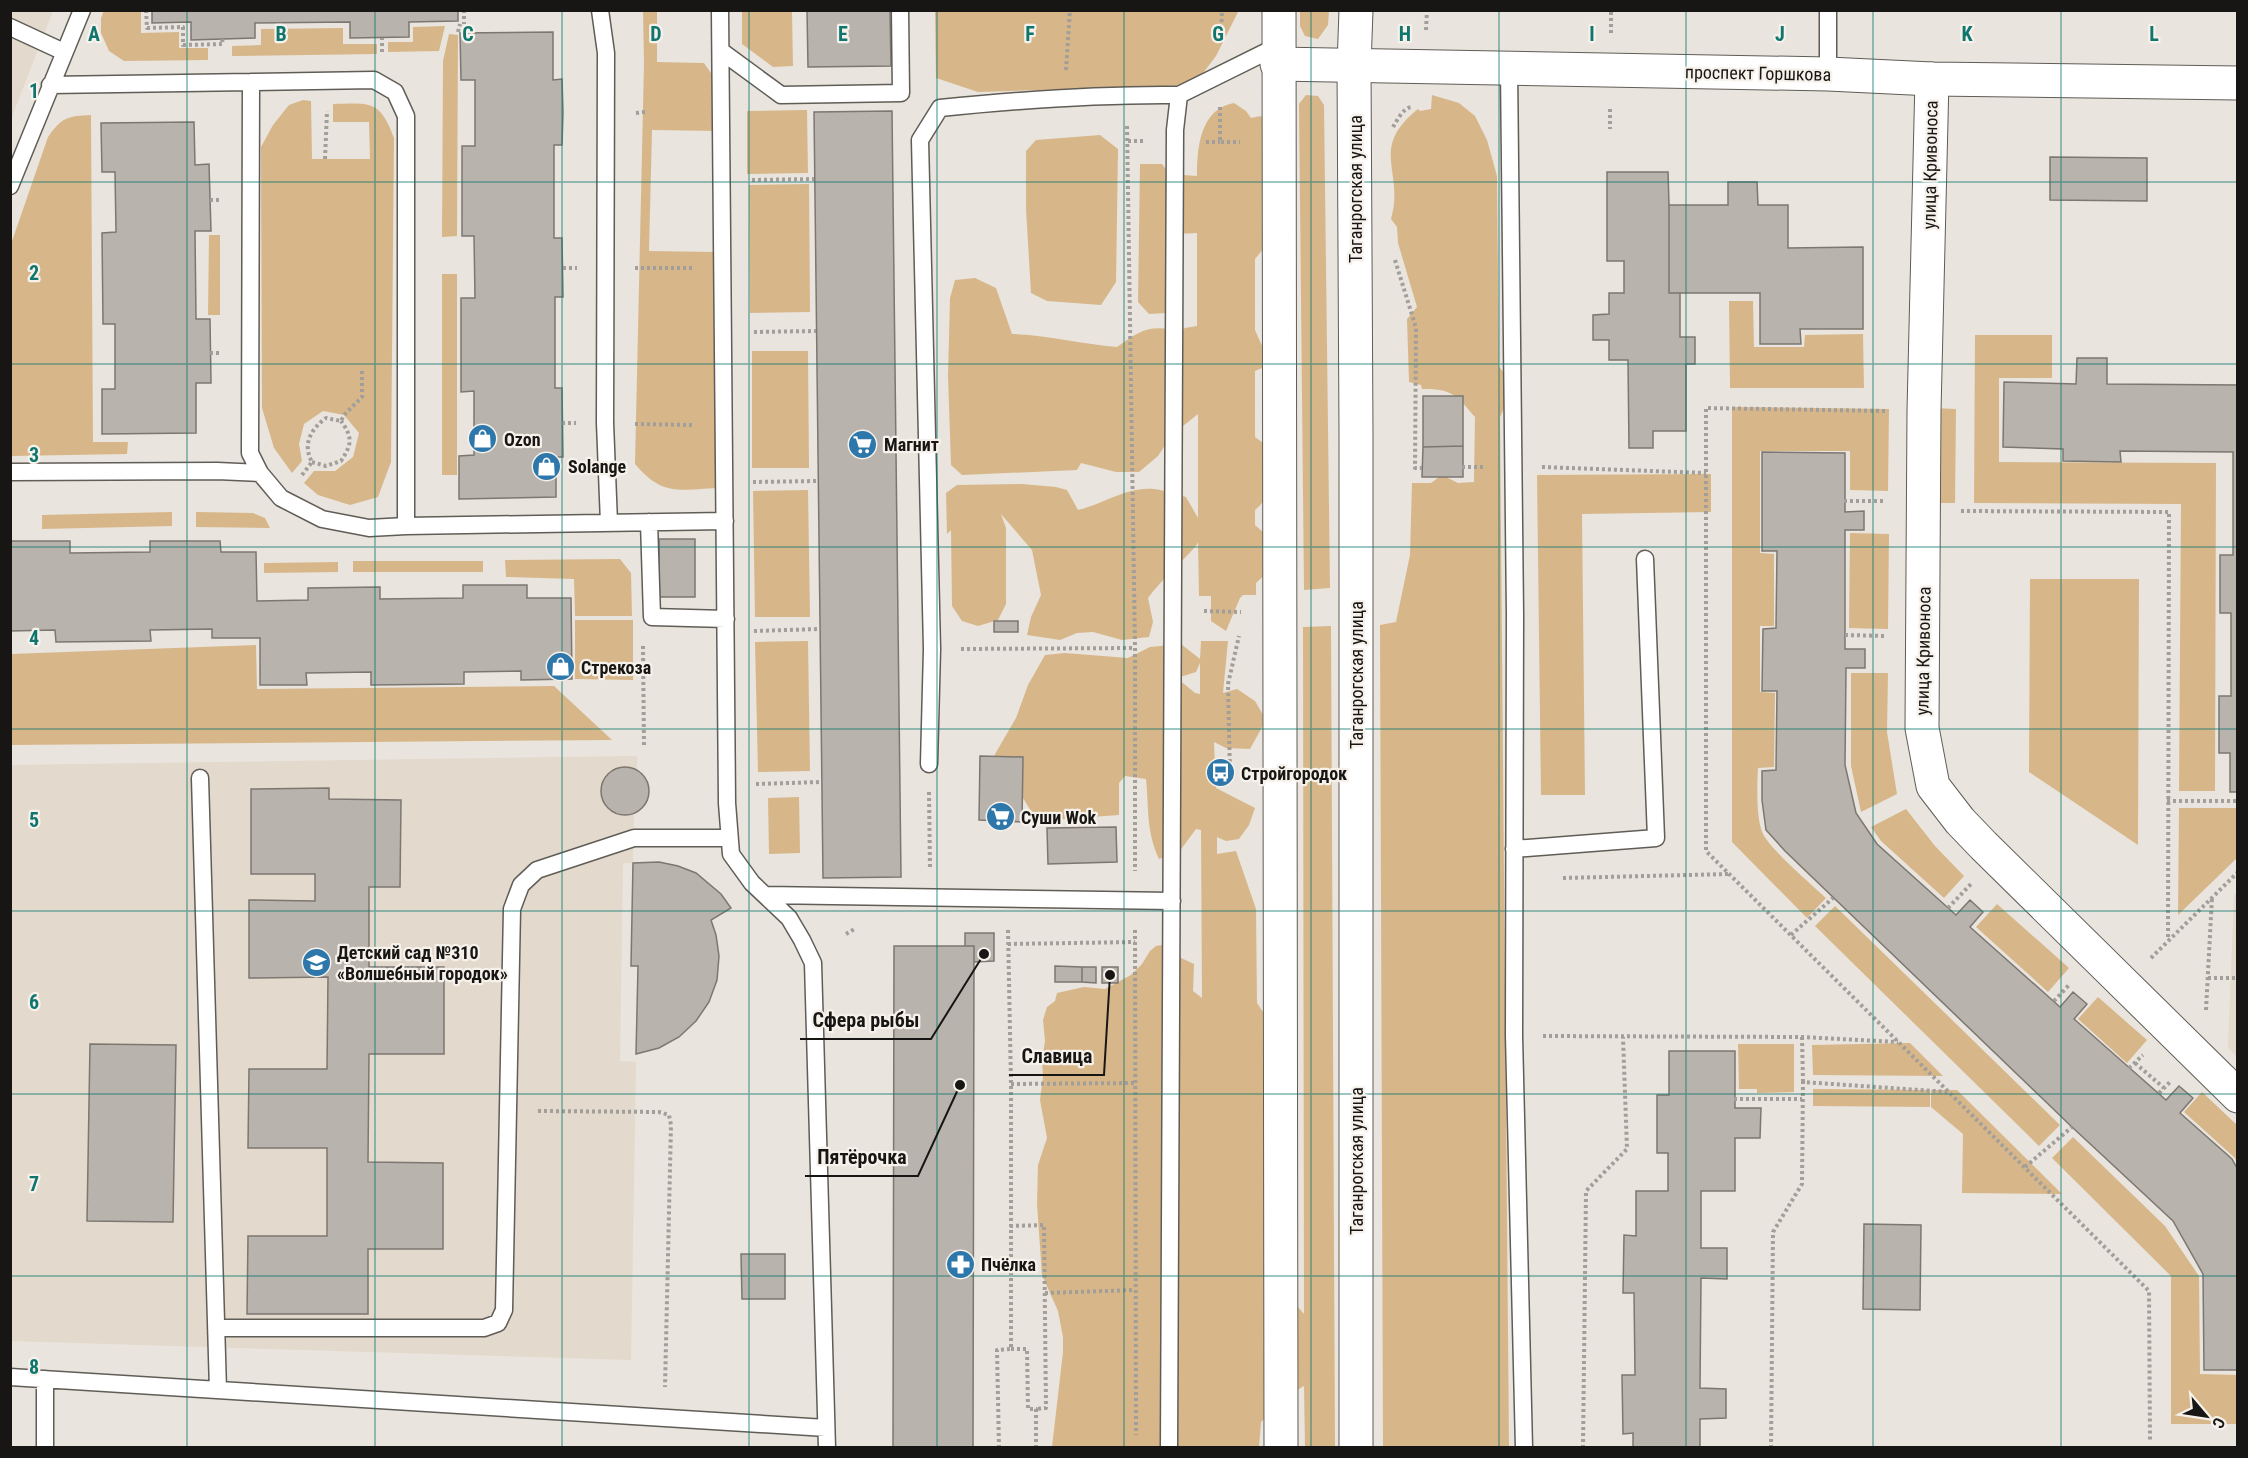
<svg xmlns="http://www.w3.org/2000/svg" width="2248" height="1458" viewBox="0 0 2248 1458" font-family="'Roboto Condensed',sans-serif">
<rect width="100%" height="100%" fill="#e9e4dd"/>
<path fill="#e3d9cc" d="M11,11H53L11,119Z
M637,756V770L622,767L614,770L603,782L602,790L606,805L612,810L619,814L634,813L633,863H623L620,1061L636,1062L631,1360L11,1341V765Z
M2237,892V1057L2228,1047L2234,895Z"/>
<path fill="#d7b789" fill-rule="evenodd" d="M104,10L141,11V33L179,32V48H208V60L124,61L109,51L101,33V18Z
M1239,10L1216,56L1194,85L978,92L936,78L935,11Z
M643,11H657V62L704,63L715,79L717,131L652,130L649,251L715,252L717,488C678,490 662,496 635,464L644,63Z
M742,11H792L793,66L773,67L742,44Z
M1300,11H1329L1328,25L1318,39L1305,36L1300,26Z
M445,26L439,51L388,52V42H413V27Z
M343,28V44H377V54L232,56V46L261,45V29Z
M449,34L458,35L457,236L442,237L443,61Z
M1306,95L1318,96L1324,105L1330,588L1304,590L1299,104Z
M1432,95L1459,103L1475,116L1487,140L1497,176L1499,367L1515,385L1500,417L1509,1447H1383L1380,625L1396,622L1410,555L1412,483H1431L1442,475L1458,483L1474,482L1475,417C1457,396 1452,388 1422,389L1421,385L1409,382L1407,319L1417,307L1398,243L1397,227L1391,219C1405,171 1368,149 1418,109L1420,111L1431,109Z
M303,100L311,101L312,159H370L369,122H333V104C371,103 380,100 394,138L391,462L378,497L350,505L318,495L304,483L314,471H335L353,457L359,433L344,415L323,411L304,424L299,444L302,461L292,473L274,448L262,408L261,147L273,125L289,105Z
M1234,103L1246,111L1251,118L1261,116L1270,131L1268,243L1255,259V330L1263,348L1262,368L1255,371V437L1270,448C1271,468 1274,496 1255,510V525L1275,543L1270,570L1256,583V595H1243L1240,598L1226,631L1211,621V596H1199L1198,542L1196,546C1180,564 1162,579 1148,598L1153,622L1149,637L1122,640L1093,632L1077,633L1060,640L1027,635L1031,617L1041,595L1032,550L1001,514L1006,528V604L998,620L978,626L962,621L952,606L951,530L947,534L946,493L957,485L1022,484L1056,487L1067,490L1078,510C1103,504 1128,486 1154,489C1165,490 1176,495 1186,497L1198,518V414L1178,430L1179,332L1185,328L1197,326V233L1177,234L1179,205L1184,175L1197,176C1197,148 1200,109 1234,103Z
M807,110L808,173L747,174V111Z
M91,115L93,442H128L127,454L11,456V244L48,137C62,117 68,116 91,115Z
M1100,135L1118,149L1116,282L1101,305L1047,301L1031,293L1026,209V151L1036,140Z
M1140,164H1162L1170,175L1169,306L1166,313L1149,314L1138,302Z
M809,184L810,312L750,313L749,185Z
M209,235H220V315H208Z
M442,274H457V475H442Z
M975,278L996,288L1012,334C1048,335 1082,344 1117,347C1138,333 1144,326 1170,329L1169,439L1158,456L1139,472H1116L1081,463L1077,470L962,475L951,465L948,376L950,298L955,280Z
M1729,301H1753L1754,347H1804L1805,335L1863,334L1864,388H1730Z
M1975,335H2052V378H1999V462L2216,463L2215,791H2179L2181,504L1974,503Z
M752,351H808L809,468H752Z
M1732,407L1889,409L1888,491L1850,490V451H1760V553L1774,554V626H1760V692L1775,693L1774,767L1758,768C1757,784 1756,820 1763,834C1772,851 1810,883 1826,898L1807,918L1732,842Z
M1933,408L1956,409L1955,503H1932Z
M1711,474V512L1582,514L1585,795H1541L1537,475Z
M808,490L810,617H755L753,491Z
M172,512V526L42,529V515Z
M196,512L253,513L265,518L270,528L196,527Z
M1850,533L1889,534L1888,629L1849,628Z
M620,559L631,573L632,616H575L574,579L506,577L505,560Z
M353,561H483V572H353Z
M338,562V572L264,573V563Z
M2030,579H2139L2138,845L2029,772Z
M575,620H633V680L575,679Z
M1331,626L1335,1447H1305L1304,1386L1289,1395L1261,1422L1259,1447H1052L1063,1352V1337L1058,1311L1042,1275L1037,1204L1038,1165L1047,1138L1040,1100L1043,1077L1042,1061L1045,1041L1043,1020L1047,1007L1055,1001L1057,993L1084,987L1105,989L1131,975L1142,964L1150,951L1156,946L1162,945L1181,958L1194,964L1193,991L1202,998L1201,830L1196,829L1179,852L1159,859C1146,831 1149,808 1146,779L1125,776L1119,783V815L1037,821L1023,798L983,787L995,754L1016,718L1028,685L1045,655L1065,653L1128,658L1150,647L1181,644L1200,659L1201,641H1228L1223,693L1237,689L1255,701L1266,720L1250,749L1226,748L1214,742L1216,788L1255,808L1249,825L1239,839L1226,841L1217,837V854L1236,851L1256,909L1257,1003L1263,1012L1265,1025L1287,1300L1298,1307L1304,1314L1303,627ZM1200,663V694L1195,693L1177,678L1196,672Z
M808,641L810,771L758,772L755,642Z
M256,645L257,689L554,686L612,740L11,745V654Z
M1851,673H1888L1887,732L1897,794L1861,812L1851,766Z
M799,797L800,853L769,854L768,798Z
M2179,808H2237L2238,857L2178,915Z
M1906,809L1935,846L1964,876L1944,898L1881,841L1871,827Z
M1997,904L2069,968L2048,992L1976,927Z
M1835,906L2060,1125L2039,1146L1815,926Z
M2098,997L2147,1040L2127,1063L2078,1019Z
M1910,1043L1943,1076L1813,1075L1812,1045Z
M1738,1044H1794V1092L1757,1093V1089H1739Z
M1813,1089L1930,1090V1107L1813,1106Z
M1931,1090H1957L2062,1194L1962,1193L1963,1134L1931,1107Z
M2202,1092L2237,1125V1163L2235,1158L2184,1112Z
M2073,1137L2165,1226L2199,1276L2200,1374L2237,1375V1424H2171V1276L2052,1158Z"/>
<path fill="#b8b3ac" stroke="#7c7771" stroke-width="1.5" d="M152,10H458V21L409,22V37L350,38V22L255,23V38L191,40V22L152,23Z
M807,10H890L891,66L808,67Z
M553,32V80L562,79L563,112L562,145H554V238H562L563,297H555V388H562L563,457H556V497L459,499V456L474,455V391L461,392V298H475L474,236H462V146H475V80H461L460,33Z
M892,111L901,877L823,878L814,112Z
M194,122L195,165L209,164L211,231H195L196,319H210L211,383H196V433L102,434V389H115V324H103L102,233L116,232L115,172H102L101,123Z
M2050,157L2147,158V201L2050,200Z
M1607,172H1668L1669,205H1728V182H1757L1758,205H1788V248L1863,247V329H1800L1801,344H1760V293H1680V337H1695V364H1686V431H1653V448H1629L1628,360H1609V340H1593V315L1609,314V293H1624V261H1607Z
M1728,182H1757L1758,205H1788V248L1863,247V329H1800L1801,344H1760V293H1669V205H1728Z
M2077,358H2107V384L2238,385V792H2230V753H2219V696H2231V613H2220V555H2233V452L2120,451L2121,462L2063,461V449L2003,447L2004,382L2076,384Z
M1423,396H1463V446L1423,447Z
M1463,446V477H1422L1423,447Z
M1762,452L1845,453V512L1864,511V530H1845V649H1865V668H1846L1845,765L1856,813L1877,844L1956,915L1970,900L1983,912L1970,927L2060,1007L2073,992L2087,1004L2074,1019L2166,1100L2179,1086L2193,1098L2180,1113L2232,1159L2238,1170V1370H2204L2203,1274L2173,1221L2072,1127L1785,851L1766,830L1762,800V771L1776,770L1777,691H1762L1763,629L1776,628L1777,551H1762Z
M659,539H695V597H659Z
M10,541H70V553L150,552V541H220L221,552H256L257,601L308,600V588L380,587V599L463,598V585H527V598H571L572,679L521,680V671L464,672V684L371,685V672L306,673L307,685H260V638H212V629L150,630L151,641L56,642L55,630L10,631Z
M994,621H1018V632H994Z
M980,756L1023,757L1022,822L979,820Z
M601 791a24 24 0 1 1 48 0a24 24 0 1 1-48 0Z
M329,788V799L401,800L400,887H369V967H444V1054H369L368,1162L443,1163V1249H368V1314H247L248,1236H327V1148H248L249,1069H327L328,977L249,978V900L315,901V874H251V789Z
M1116,827L1117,862L1048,864L1047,828Z
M659,862L678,866L696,873L721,894L731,908L711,920L716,935L719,956L717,980L709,1002L696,1021L679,1037L659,1048L636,1054L638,966H631L633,863Z
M965,933H994V961L974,962V946H965Z
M894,946H974L973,1448H893Z
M1055,966L1082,967V982H1055Z
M1082,967H1096V983L1082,982Z
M1102,967H1118V983H1102Z
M90,1044L176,1045L173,1222L87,1221Z
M1669,1051H1735V1108H1761L1760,1138H1735V1191H1701V1248H1727V1279L1701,1278L1700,1388L1726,1389V1418L1700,1419V1448H1633V1433L1623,1434L1622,1375H1635L1634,1293H1623L1624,1235L1636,1236V1191H1668V1153H1657V1095H1669Z
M1864,1224L1921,1225L1920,1310L1863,1309Z
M741,1254H785V1299H742Z"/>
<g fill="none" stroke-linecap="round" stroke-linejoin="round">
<defs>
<path id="service" d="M600,10L606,53L605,423L609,523
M720,10L727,803L731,854L752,883L789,918L802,940L813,963L827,1448
M1828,10V74
M10,27L64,52
M721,51L781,95L901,93L900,10
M1509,69L1515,615L1514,1036L1524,1448
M50,85L251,82
M10,186L82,10
M10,472L217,471L260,473L281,498L322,519L369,528L406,526L725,521
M260,473L250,453L251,82L374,80L395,92L406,116V526
M649,522L652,617L726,619
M929,764L932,649L920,140L940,108C1019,100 1099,94 1179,95
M200,778L218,1390
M1514,849L1656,838L1645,559
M765,895L1172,901
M216,1328H484L498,1323L504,1310L512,909L521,885L537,870L634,838H729
M10,1377L826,1428
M45,1379V1448
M1169,1448L1175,130L1179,95L1278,46"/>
<path id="minor" d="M1932,79L1924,411L1922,728L1933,786L1960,821L1984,846L2238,1096"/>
<path id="tertiary" d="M1277,64L1828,74L1932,79L2238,83"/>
<path id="primary" d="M1279,10L1281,1448
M1356,1448V435L1354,66L1356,10"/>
</defs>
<use href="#service" stroke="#605c56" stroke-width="19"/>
<use href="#minor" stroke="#605c56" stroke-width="35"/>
<use href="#tertiary" stroke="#605c56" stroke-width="35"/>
<use href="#primary" stroke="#605c56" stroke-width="35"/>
<path stroke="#a29e99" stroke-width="4" stroke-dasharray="3 3" stroke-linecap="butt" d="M146,10L147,28L183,27V45L223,44L222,39
M464,10V24
M1426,30L1427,10
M458,32L460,24
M1611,33V10
M1221,40L1222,10
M382,52V38
M1066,70L1070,10
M1220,107V142H1240
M1610,109V129
M636,113L645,112
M1127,126L1135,648V871
M1393,127C1398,119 1403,108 1412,107
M1128,141H1144
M1206,142H1220
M325,159L327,111
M752,180L814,179
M210,200H222
M1395,260L1416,328L1415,468H1422
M563,268H577
M635,268H694
M754,332L816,331
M210,353H221
M1885,411L1706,408V851L2149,1291L2150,1442
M562,423H576
M635,424L693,425
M312,462L326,466L341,461C352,444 353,438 341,421
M1462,467H1483
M1542,467L1706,473
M302,475L312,462C302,444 311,429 326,418L341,421L344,415L362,397V371
M753,482L818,481
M1844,501H1886
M1961,511L2169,512L2168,940
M1204,611L1241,612
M754,631L820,629
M1845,635L1886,636
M643,646L644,747
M961,649L1135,648
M1230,774L1228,684L1239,636
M756,784L822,782
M929,792L930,869
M2167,801H2238
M1563,878L1729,874
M1948,908L1971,884
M1135,930L1136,1435
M846,934L856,928
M1791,935L1833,898
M1008,944L1135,942
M2151,958L2238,872
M2208,978H2238
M2054,1001L2070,984
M2206,1010L2212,897
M1543,1036L1802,1037L1898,1042
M1802,1037L1803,1082
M2135,1063L2164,1088
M2129,1068L2143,1055
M1011,1084L1135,1083
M2159,1093L2171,1081
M1734,1099H1802
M538,1111L659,1112L669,1115L671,1125L665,1387
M2025,1167L2072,1127
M1010,1226L1044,1225L1046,1408L1036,1409
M1045,1293L1135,1290
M1011,1349H1027L1028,1409H1036V1448
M999,1448L997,1350L1011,1349V1084L1008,929
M1583,1448L1586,1191L1627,1149L1623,1037
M1771,1448L1773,1232L1802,1184L1803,1082L1949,1092"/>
<use href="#service" stroke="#fff" stroke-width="16"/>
<use href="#minor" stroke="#fff" stroke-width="33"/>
<use href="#tertiary" stroke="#fff" stroke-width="33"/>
<use href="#primary" stroke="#fff" stroke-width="33"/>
</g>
<path fill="none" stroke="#0f766e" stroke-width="1.5" stroke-opacity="0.55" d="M187,10V1448M375,10V1448M562,10V1448M749,10V1448M937,10V1448M1124,10V1448M1311,10V1448M1499,10V1448M1686,10V1448M1873,10V1448M2061,10V1448M10,182H2238M10,364H2238M10,547H2238M10,729H2238M10,911H2238M10,1094H2238M10,1276H2238"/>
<defs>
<symbol id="shop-disc" viewBox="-11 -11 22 22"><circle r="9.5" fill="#2e77ab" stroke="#f6f1ea"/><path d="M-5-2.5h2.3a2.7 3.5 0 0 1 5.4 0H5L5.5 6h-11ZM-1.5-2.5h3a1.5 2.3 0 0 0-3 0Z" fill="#fff"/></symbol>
<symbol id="supermarket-disc" viewBox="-11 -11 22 22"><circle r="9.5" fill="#2e77ab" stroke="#f6f1ea"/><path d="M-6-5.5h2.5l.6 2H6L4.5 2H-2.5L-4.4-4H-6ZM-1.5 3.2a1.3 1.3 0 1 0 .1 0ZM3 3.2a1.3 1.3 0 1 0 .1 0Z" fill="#fff"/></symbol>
<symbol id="bus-disc" viewBox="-11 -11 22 22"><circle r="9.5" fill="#2e77ab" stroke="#f6f1ea"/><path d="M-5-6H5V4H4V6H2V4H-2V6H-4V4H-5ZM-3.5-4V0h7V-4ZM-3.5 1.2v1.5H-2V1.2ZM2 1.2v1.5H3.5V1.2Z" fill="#fff"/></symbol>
<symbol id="school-disc" viewBox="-11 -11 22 22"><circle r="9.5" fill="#2e77ab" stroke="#f6f1ea"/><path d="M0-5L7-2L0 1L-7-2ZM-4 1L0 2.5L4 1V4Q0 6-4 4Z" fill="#fff"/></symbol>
<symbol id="pharmacy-disc" viewBox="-11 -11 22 22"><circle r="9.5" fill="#2e77ab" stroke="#f6f1ea"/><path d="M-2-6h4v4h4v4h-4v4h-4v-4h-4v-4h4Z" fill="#fff"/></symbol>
</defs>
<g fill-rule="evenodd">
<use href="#shop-disc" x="466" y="422" width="33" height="33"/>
<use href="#supermarket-disc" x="846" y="428" width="33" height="33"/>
<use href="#shop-disc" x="530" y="450" width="33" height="33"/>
<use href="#shop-disc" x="544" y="650" width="33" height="33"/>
<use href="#bus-disc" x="1204" y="756" width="33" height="33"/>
<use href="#supermarket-disc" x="984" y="800" width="33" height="33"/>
<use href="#school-disc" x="300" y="946" width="33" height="33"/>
<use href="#pharmacy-disc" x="944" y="1248" width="33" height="33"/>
</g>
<g text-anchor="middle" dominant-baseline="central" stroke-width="4.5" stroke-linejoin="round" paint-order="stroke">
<g font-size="18" fill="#181614" stroke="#f6f1ea">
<text transform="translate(1758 73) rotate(1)">проспект Горшкова</text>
<text transform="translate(1930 165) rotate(-89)">улица Кривоноса</text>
<text transform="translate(1355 189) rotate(-90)">Таганрогская улица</text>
<text transform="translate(1923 651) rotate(-89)">улица Кривоноса</text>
<text transform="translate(1356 675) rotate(-90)">Таганрогская улица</text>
<text transform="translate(1356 1161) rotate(-90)">Таганрогская улица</text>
</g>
<g font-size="18" font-weight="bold" fill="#181614" stroke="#f6f1ea" text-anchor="start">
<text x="504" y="439">Ozon</text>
<text x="884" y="444">Магнит</text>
<text x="568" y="466">Solange</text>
<text x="581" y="667">Стрекоза</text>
<text x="1241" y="773">Стройгородок</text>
<text x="1021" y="817">Суши Wok</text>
<text x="337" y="952">Детский сад №310<tspan x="337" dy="21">«Волшебный городок»</tspan></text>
<text x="981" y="1264">Пчёлка</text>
</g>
</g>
<g font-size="20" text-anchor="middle" font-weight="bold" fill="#0f766e" stroke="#f6f1ea" stroke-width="4.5" stroke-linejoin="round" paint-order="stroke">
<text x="94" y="41">A</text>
<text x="281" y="41">B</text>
<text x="468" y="41">C</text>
<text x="656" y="41">D</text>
<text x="843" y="41">E</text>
<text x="1030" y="41">F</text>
<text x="1218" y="41">G</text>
<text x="1405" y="41">H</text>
<text x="1592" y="41">I</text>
<text x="1780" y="41">J</text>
<text x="1967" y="41">K</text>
<text x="2154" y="41">L</text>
<text x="34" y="98">1</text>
<text x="34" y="280">2</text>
<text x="34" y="462">3</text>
<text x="34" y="645">4</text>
<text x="34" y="827">5</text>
<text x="34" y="1009">6</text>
<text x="34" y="1191">7</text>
<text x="34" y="1374">8</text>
</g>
<path fill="none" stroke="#181614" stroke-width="2" d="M984 954L931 1039H800M1110 975L1104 1075H1009M960 1085L918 1176H805"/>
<g fill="#181614" stroke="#f6f1ea" stroke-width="2">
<circle cx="984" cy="954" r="6"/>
<circle cx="1110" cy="975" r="6"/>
<circle cx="960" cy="1085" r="6"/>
</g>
<g font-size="20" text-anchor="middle" font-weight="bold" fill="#181614" stroke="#f6f1ea" stroke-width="4.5" stroke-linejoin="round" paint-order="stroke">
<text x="866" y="1027">Сфера рыбы</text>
<text x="1057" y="1063">Славица</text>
<text x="862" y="1164">Пятёрочка</text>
</g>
<rect width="2248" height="1458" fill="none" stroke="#181614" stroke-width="24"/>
<g transform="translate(2206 1416) rotate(119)" stroke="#f6f1ea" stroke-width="4.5" paint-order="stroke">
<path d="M0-4.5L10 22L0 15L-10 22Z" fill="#181614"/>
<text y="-9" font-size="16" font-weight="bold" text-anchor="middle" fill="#181614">С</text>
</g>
</svg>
